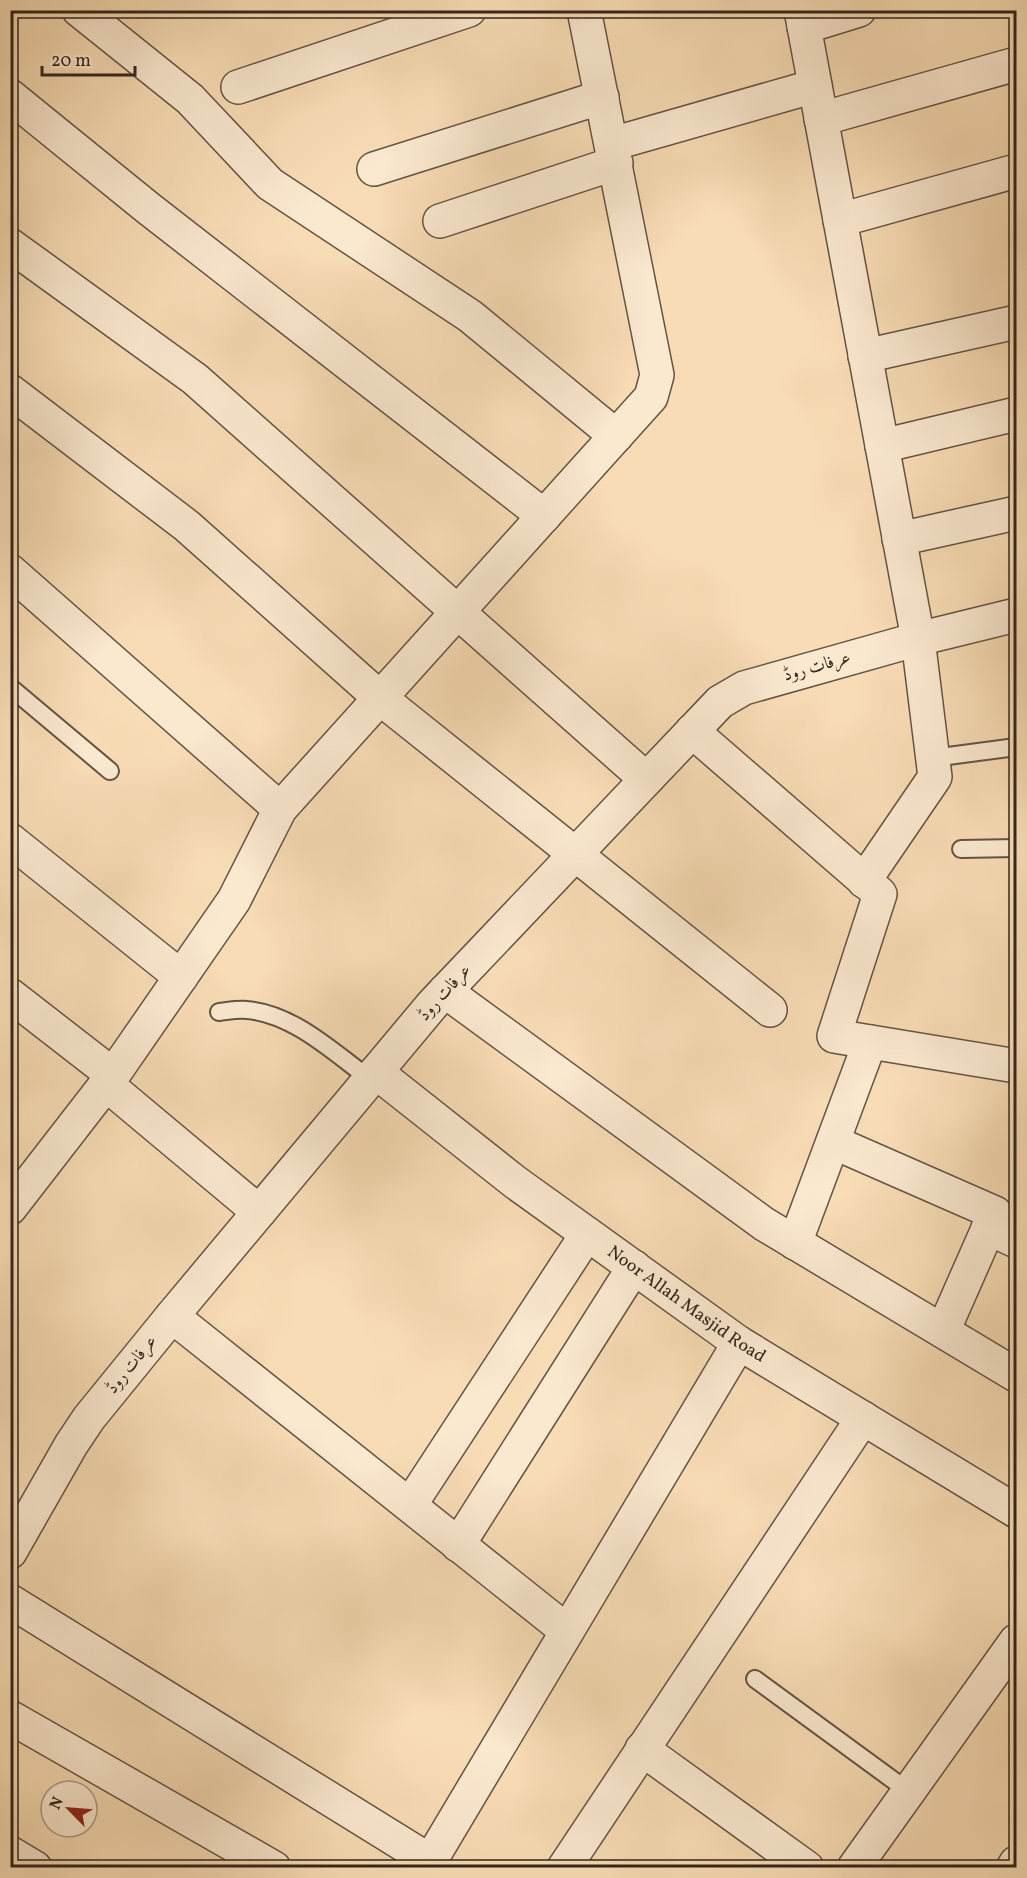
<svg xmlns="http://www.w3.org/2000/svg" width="1027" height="1878" viewBox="0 0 1027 1878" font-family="Vollkorn,Amiri,serif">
<rect width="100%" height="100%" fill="#f8dcb5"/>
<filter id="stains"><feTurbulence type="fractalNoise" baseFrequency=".00333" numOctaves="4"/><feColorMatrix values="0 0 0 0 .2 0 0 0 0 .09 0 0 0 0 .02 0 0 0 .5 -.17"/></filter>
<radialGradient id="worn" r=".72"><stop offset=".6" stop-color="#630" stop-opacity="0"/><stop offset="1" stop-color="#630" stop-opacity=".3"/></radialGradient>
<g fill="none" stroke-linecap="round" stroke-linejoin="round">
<defs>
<path id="service" d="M10,687L110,771
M933,758L1016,747
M961,849L1016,848
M219,1012C228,1011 238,1009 247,1010C294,1014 334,1053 370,1079
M755,1679L908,1791"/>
<g id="minor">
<path d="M79,10L190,99L270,184L470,316L616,436"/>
<path d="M801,10L918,639L935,777L864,881"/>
<path d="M804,27L859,10"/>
<path d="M238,87L469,10"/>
<path d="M10,96L148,208L544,516"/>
<path d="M821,119L1016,64"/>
<path d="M612,144L815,86"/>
<path d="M374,169L602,97"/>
<path d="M840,220L1016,171"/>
<path d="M440,221L616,163"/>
<path d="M10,245L195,379L646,779"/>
<path d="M865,356L1016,322"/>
<path d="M10,391L187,526L380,698L770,1010"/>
<path d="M882,446L1016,414"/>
<path d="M899,539L1016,513"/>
<path d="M10,571L280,809"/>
<path d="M692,731L880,894L834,1036L1016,1066"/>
<path d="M10,840L181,977"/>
<path d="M445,991L764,1224L1016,1375"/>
<path d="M10,995L113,1075"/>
<path id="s1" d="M376,1072L515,1182L739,1343L1016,1511"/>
<path d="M106,1084L259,1212"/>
<path d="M833,1142L995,1213L943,1331"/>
<path d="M10,1208L113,1075L234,900L280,809L651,397L657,375L584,10"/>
<path d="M988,1228L1016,1241"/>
<path d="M795,1243L870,1042"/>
<path d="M172,1316L567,1631"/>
<path d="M410,1505L587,1234"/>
<path d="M458,1545L634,1267"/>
<path d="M10,1601L430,1861"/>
<path d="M10,1717L274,1868"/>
<path d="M642,1749L807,1868"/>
<path d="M10,1853L35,1868"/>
<path d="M426,1868L739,1343"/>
<path d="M564,1868L863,1418"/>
<path d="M854,1868L1016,1641"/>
<path d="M1013,1868L1016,1863"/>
</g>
<path id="tertiary" d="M10,1552L71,1445L89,1418L172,1316L432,1005L720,702L744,688L918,639L1016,615"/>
</defs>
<use href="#service" stroke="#645443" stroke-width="20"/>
<use href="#minor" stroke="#645443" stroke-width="36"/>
<use href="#tertiary" stroke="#645443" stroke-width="36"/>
<use href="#service" stroke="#fae8cf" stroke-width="16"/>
<use href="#minor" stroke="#fae8cf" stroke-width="33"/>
<use href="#tertiary" stroke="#fae8cf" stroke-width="33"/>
</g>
<g text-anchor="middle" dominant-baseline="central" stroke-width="4.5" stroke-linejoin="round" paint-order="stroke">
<g font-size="18" fill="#32261d" stroke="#fae8cf">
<text transform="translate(817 667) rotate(-16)">عرفات روڈ</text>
<text transform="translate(445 993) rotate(-48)">عرفات روڈ</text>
<text stroke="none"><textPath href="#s1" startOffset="388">Noor Allah Masjid Road</textPath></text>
<text transform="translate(132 1365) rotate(-51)">عرفات روڈ</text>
</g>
</g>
<rect width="1027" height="1878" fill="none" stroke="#f8dcb5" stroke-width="36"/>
<rect x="12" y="12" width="1003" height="1854" fill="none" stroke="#32261d" stroke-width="3"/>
<rect x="18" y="18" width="991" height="1842" fill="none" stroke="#32261d" stroke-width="1.5"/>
<g transform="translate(69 1809) rotate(295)"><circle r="28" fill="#fae8cf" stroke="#aa9a88" stroke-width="1.5"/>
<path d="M0-4.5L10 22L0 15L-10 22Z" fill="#8f2418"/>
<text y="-9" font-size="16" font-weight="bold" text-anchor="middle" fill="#32261d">N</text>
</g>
<path d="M42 66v9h93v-9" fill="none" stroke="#32261d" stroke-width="3"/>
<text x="51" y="66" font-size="18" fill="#32261d" stroke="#fae8cf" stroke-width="4.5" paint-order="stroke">20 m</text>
<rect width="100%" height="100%" filter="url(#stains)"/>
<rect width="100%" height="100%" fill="url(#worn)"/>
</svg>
